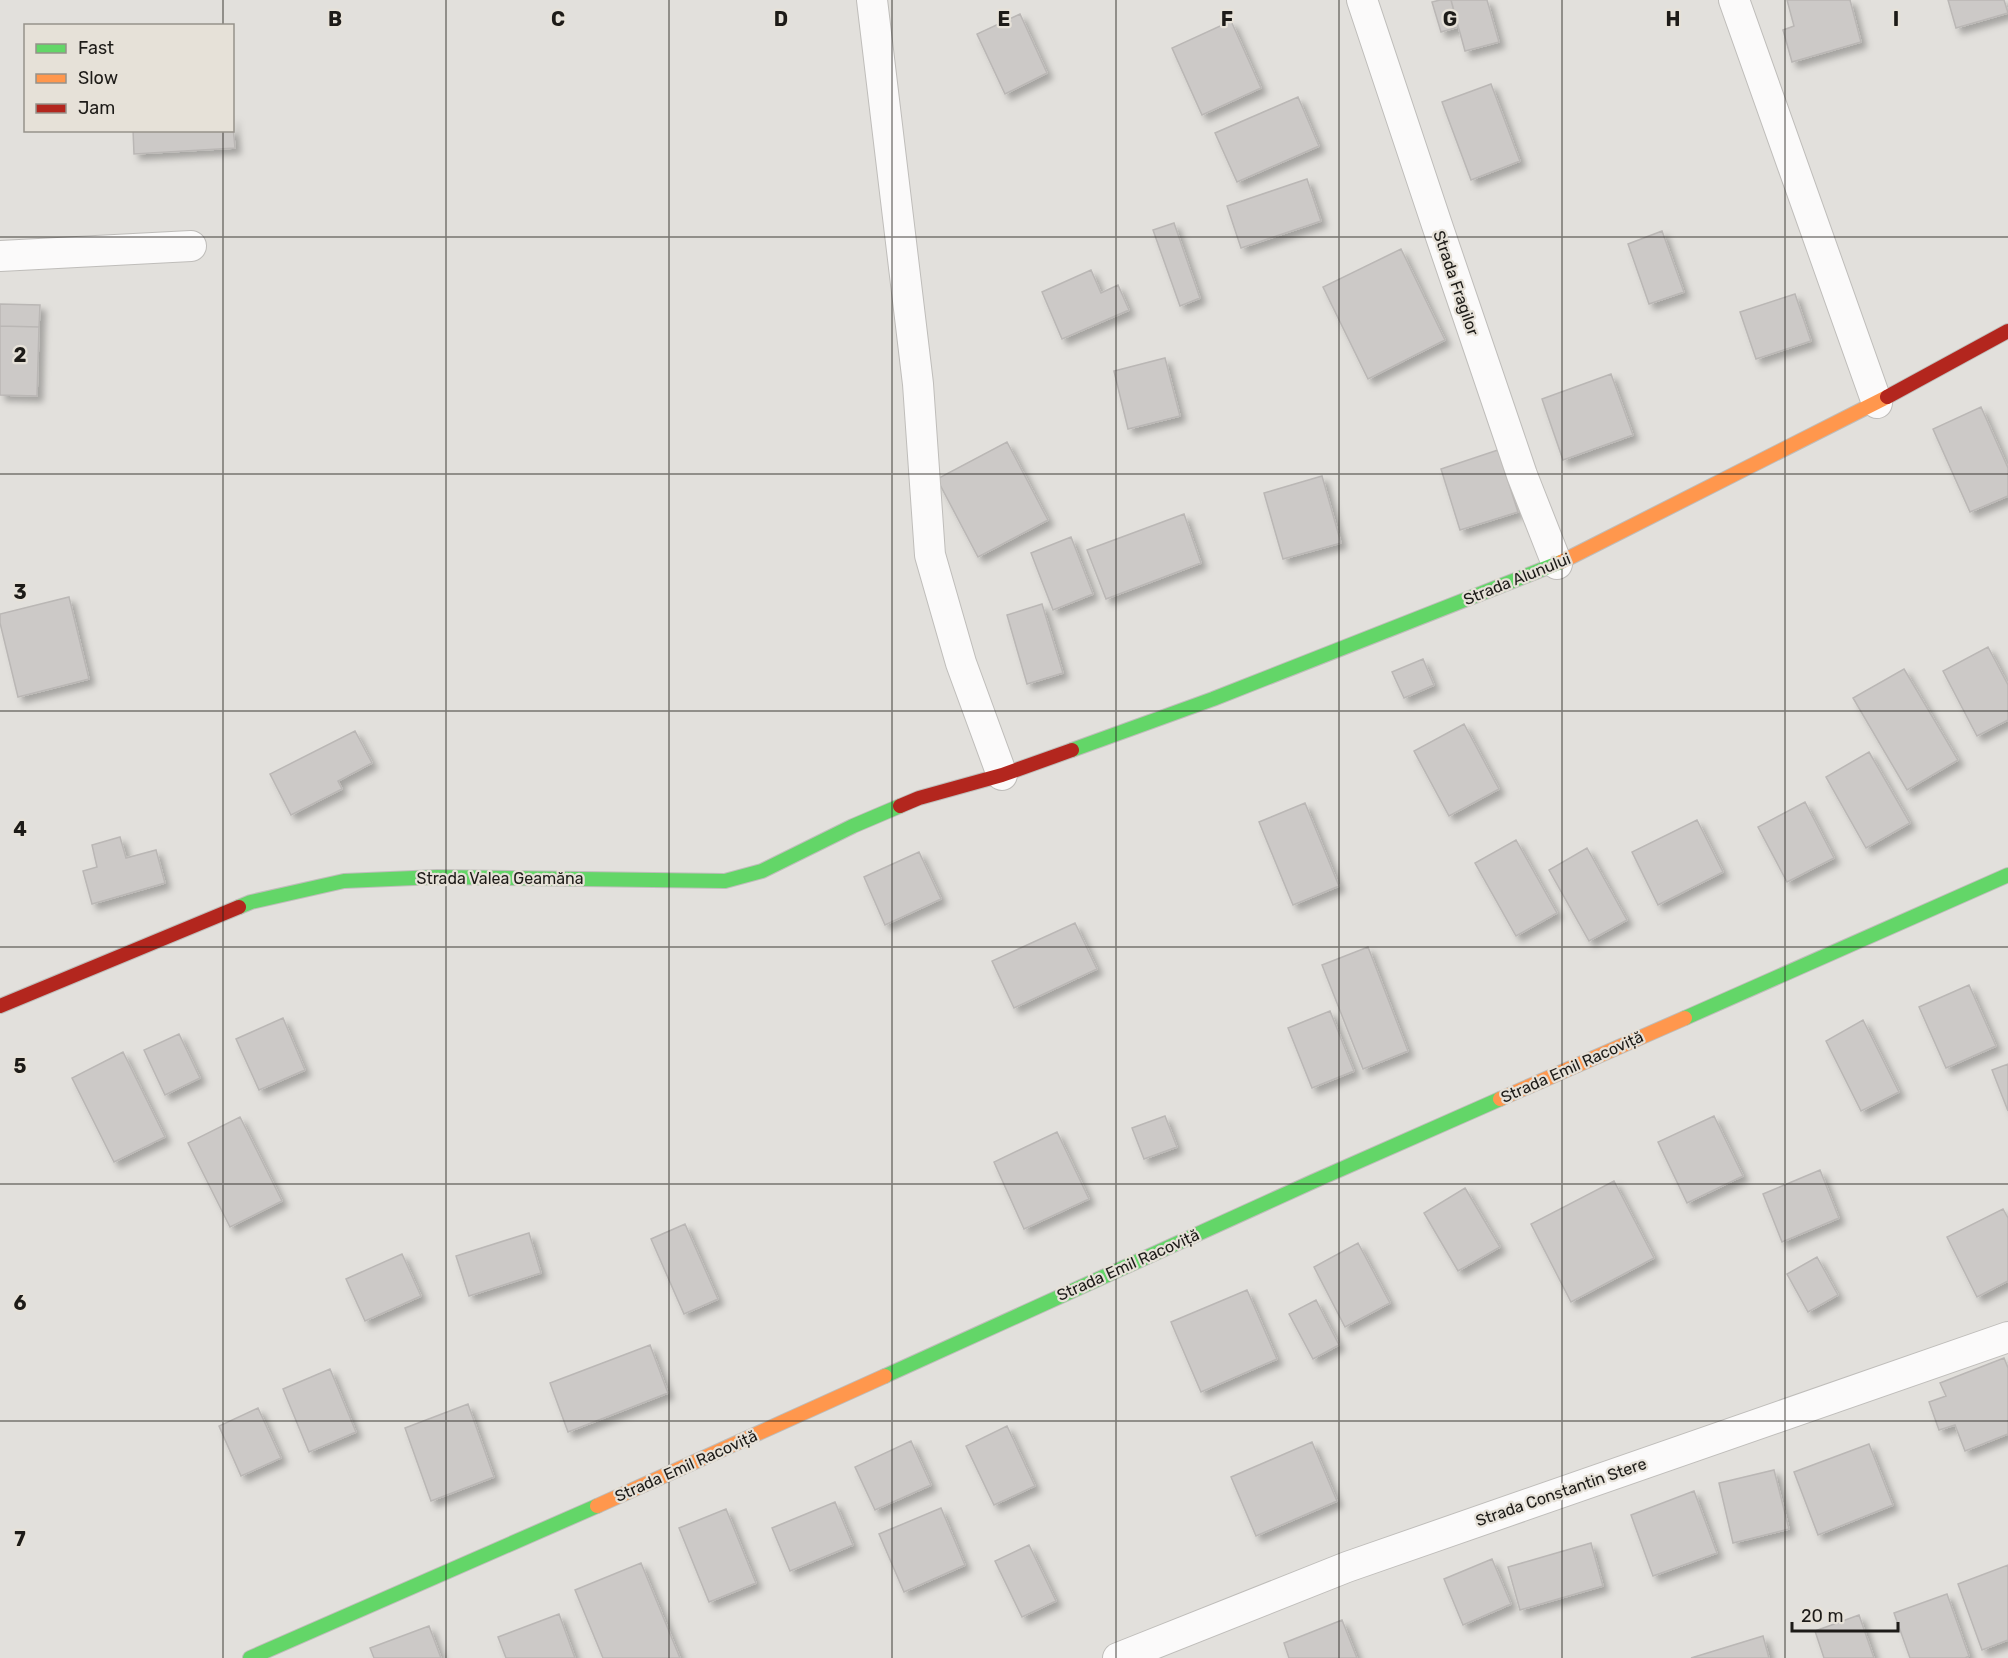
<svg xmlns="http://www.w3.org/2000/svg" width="2008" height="1658" viewBox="0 0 2008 1658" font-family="Rubik,sans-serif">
<defs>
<filter id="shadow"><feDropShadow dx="5.5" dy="5.5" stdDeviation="3" flood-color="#0004"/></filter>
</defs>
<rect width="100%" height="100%" fill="#e2e0dc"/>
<path fill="#ccc9c7" stroke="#bab7b5" stroke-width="1.5" filter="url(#shadow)" d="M1440,0H1451L1458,27L1441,32L1432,2Z
M1451,0H1487L1499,42L1465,51Z
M1787,0H1850L1861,42L1792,62L1783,30L1794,26Z
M1948,0H2004L2008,13L1956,28Z
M1020,14L1047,73L1005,94L977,34Z
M1231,21L1261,88L1202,115L1172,48Z
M1491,84L1520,161L1471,180L1442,102Z
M1298,97L1319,146L1237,182L1215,133Z
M232,116L235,148L134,154L133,130H232Z
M1307,179L1321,221L1241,248L1227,206Z
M1174,223L1200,298L1180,306L1153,230Z
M1662,231L1684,292L1649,304L1628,244Z
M1401,249L1445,340L1368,379L1323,287Z
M1091,270L1101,293L1118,285L1129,310L1062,339L1042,292Z
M1795,294L1811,341L1756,359L1740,312Z
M0,304L40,305L39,327L0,326Z
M0,326L39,327L37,396L0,395Z
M1165,358L1180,416L1128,429L1114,371Z
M1611,374L1633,435L1563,460L1542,399Z
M1981,407L2008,468V496L1970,512L1933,429Z
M1007,442L1048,520L978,557L937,479Z
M1498,450L1518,512L1460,530L1441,469Z
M1322,476L1341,543L1283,559L1264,493Z
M1184,514L1201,563L1106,599L1087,550Z
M1071,537L1093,594L1053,610L1031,553Z
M69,597L89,679L18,697L0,623V614Z
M1042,604L1063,673L1027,684L1007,615Z
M1988,647L2008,685V720L1977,736L1943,671Z
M1423,659L1434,685L1404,698L1392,672Z
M1904,669L1958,760L1907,790L1853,698Z
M1464,724L1499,789L1449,816L1414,751Z
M355,731L372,763L338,781L342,789L291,815L270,774Z
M1869,752L1910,823L1866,848L1826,777Z
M1805,802L1834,858L1787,882L1758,827Z
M1305,803L1339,886L1293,905L1259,822Z
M1697,820L1723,872L1658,905L1632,852Z
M120,837L126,858L156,850L165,883L92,904L83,871L97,867L92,845Z
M1516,840L1557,913L1516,936L1475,863Z
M1587,848L1627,920L1589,941L1549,870Z
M919,852L941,899L885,925L864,877Z
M1075,923L1097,969L1014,1008L992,961Z
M1368,947L1408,1051L1363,1069L1322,965Z
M1969,985L1996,1046L1946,1068L1919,1007Z
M1330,1011L1354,1071L1312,1088L1288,1028Z
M283,1018L305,1070L259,1090L236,1039Z
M1863,1020L1899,1092L1861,1111L1826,1041Z
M179,1034L200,1078L165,1095L144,1050Z
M123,1052L165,1137L114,1162L72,1078Z
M2008,1064V1111L1992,1070Z
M1165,1116L1177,1147L1144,1159L1132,1128Z
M1714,1116L1743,1176L1687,1203L1658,1142Z
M240,1117L282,1201L230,1227L188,1143Z
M1057,1132L1089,1199L1024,1229L994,1162Z
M1820,1170L1839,1218L1782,1242L1763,1194Z
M1614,1181L1654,1258L1571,1302L1531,1224Z
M1465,1188L1500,1247L1458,1271L1424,1213Z
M2003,1209L2008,1218V1281L1977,1297L1947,1237Z
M685,1224L718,1299L684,1314L651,1239Z
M529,1233L541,1273L469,1296L456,1256Z
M1358,1243L1390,1303L1345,1327L1314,1267Z
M402,1254L421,1296L365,1321L346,1279Z
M1817,1257L1838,1295L1808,1312L1787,1274Z
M1247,1290L1277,1359L1201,1392L1171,1322Z
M1316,1300L1339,1345L1313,1359L1289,1314Z
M650,1345L668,1393L568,1432L550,1383Z
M2004,1358L2008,1368V1434L1965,1451L1955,1425L1939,1430L1929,1402L1946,1396L1940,1383Z
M330,1369L356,1432L309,1452L283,1389Z
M468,1404L494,1477L431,1501L405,1428Z
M258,1408L281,1458L241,1476L219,1426Z
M1007,1426L1035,1486L994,1505L966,1446Z
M911,1441L931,1485L875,1510L855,1467Z
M1312,1442L1337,1501L1256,1536L1231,1477Z
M1869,1444L1893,1505L1818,1535L1794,1472Z
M1774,1470L1789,1529L1733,1543L1719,1483Z
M1694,1491L1717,1553L1653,1576L1631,1515Z
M835,1502L853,1545L790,1571L772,1528Z
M941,1508L965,1565L904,1592L879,1534Z
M726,1509L756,1583L709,1602L679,1528Z
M1591,1543L1603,1586L1520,1610L1508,1567Z
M1029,1545L1056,1601L1022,1617L995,1561Z
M1492,1559L1511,1604L1463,1625L1444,1579Z
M641,1563L680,1658H603L575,1590Z
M2008,1565V1640L1982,1650L1958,1584Z
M1947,1594L1969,1656L1965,1658H1910L1894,1613Z
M559,1614L575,1658H506L498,1637Z
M1859,1615L1874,1658H1824L1815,1631Z
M1342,1620L1357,1658H1289L1284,1643Z
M429,1626L441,1658H374L370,1648Z
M1763,1636L1769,1658H1691Z"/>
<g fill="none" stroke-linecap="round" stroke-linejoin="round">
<defs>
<path id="street" d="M872,0L918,384L930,555L961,663L1002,775
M1362,0L1437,225L1522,475L1557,564
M1734,0L1877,403
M0,256L191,246
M1118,1658L1347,1567L2008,1337"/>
<path id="fast" d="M1072,750L1213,699L1561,562
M239,907L251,902L344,881L437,877L725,881L762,871L853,826L900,806
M1685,1018L2008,875
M885,1376L1312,1182L1500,1099
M250,1658L597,1506"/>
<path id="slow" d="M1561,562L1887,397
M1500,1099L1685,1018
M597,1506L885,1376"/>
<path id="jam" d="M1887,397L2008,331
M900,806L919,798L1002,775L1072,750
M0,1006L239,907"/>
</defs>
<use href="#street" stroke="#bfbdba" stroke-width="32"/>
<use href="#fast" stroke="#bfbdba" stroke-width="16"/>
<use href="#slow" stroke="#bfbdba" stroke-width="16"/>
<use href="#jam" stroke="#bfbdba" stroke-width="16"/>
<use href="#street" stroke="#fbfafa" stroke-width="30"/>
<use href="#fast" stroke="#63d668" stroke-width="14"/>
<use href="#slow" stroke="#ff974d" stroke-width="14"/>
<use href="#jam" stroke="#b3261e" stroke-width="14"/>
</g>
<path fill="none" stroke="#1d1b18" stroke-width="1.5" stroke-opacity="0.55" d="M223,0V26M446,0V1658M669,0V1658M892,0V1658M1116,0V1658M1339,0V1658M1562,0V1658M1785,0V1658M223,130V1658M0,237H2008M0,474H2008M0,711H2008M0,947H2008M0,1184H2008M0,1421H2008"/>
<g text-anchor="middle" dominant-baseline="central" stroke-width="4.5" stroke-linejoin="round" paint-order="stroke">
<g font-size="16" fill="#1d1b18" stroke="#e6e1d8">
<text transform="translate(1456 283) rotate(71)">Strada Fragilor</text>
<text transform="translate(1517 579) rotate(-22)">Strada Alunului</text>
<text x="500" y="878">Strada Valea Geamăna</text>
<text transform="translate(1572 1067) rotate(-24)">Strada Emil Racoviță</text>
<text transform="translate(1128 1265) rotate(-24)">Strada Emil Racoviță</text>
<text transform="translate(686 1466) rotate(-24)">Strada Emil Racoviță</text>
<text transform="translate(1561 1492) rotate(-19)">Strada Constantin Stere</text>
</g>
</g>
<g font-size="20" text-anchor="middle" font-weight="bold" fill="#1d1b18" stroke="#e6e1d8" stroke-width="4.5" stroke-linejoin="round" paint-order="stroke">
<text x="335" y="26">B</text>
<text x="558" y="26">C</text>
<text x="781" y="26">D</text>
<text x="1004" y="26">E</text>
<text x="1227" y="26">F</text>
<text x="1450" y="26">G</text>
<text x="1673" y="26">H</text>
<text x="1896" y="26">I</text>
<text x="20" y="362">2</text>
<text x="20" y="599">3</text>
<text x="20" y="836">4</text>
<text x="20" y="1073">5</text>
<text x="20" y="1310">6</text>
<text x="20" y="1546">7</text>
</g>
<rect x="24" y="24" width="210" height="108" fill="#e6e1d8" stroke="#96928b" stroke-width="1.5"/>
<rect x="36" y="44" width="30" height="9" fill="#63d668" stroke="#96928b" stroke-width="1.5"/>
<text x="78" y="54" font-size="18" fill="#1d1b18">Fast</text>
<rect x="36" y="74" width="30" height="9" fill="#ff974d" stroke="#96928b" stroke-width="1.5"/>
<text x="78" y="84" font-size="18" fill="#1d1b18">Slow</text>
<rect x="36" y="104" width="30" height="9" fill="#b3261e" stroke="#96928b" stroke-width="1.5"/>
<text x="78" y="114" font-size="18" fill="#1d1b18">Jam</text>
<path d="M1792 1622v9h106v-9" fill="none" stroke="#1d1b18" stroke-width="3"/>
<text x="1801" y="1622" font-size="18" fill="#1d1b18" stroke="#e6e1d8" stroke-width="4.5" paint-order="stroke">20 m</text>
</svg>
